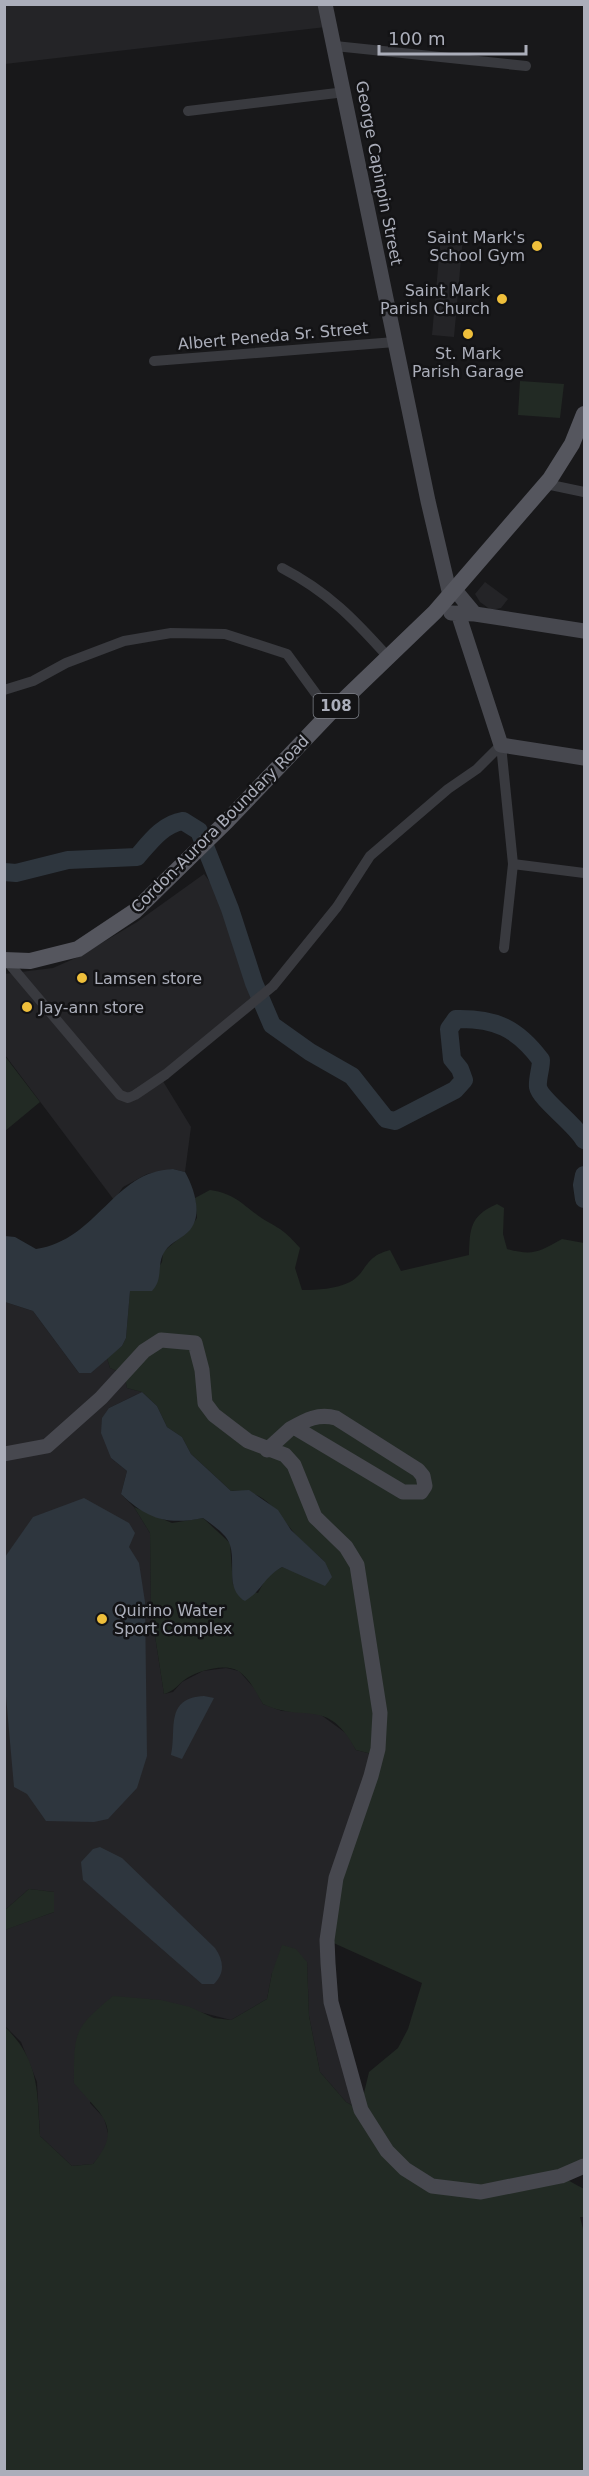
<svg xmlns="http://www.w3.org/2000/svg" width="589" height="2476" viewBox="0 0 589 2476" font-family="'DejaVu Sans',sans-serif">
<rect width="100%" height="100%" fill="#18181a"/>
<path fill="#242427" d="M4,5H320L326,27L5,64Z
M441,235L463,237L454,337L432,335Z
M485,582L508,599L501,608L491,610L480,602L475,594Z
M204,874L230,909L254,983L252,1005L161,1078L191,1127L185,1172L173,1169L147,1174L123,1187L114,1200L5,1055L4,974L53,968L78,957L137,922Z
M5,1302L33,1311L79,1373H91L107,1358L110,1368L124,1374L127,1388L142,1392L109,1408L111,1458L127,1471L121,1494L134,1507L150,1533L151,1610L164,1694L173,1692L182,1682L203,1671L226,1668L239,1671L255,1689L263,1704L282,1711L317,1712L347,1734L356,1750L376,1755L328,1963L361,2110L346,2102L320,2072L309,2016L307,1962L272,1973L267,1999L231,2020L149,1999L90,2103L104,2118L109,2137L106,2149L93,2164L72,2166L40,2136L37,2082L21,2042L5,2026L4,1930L54,1912V1892L29,1889L5,1910Z"/>
<path fill="#222a24" d="M520,381L564,384L560,418L518,415Z
M4,1055L40,1102L5,1131H4Z
M210,1190C237,1194 243,1206 263,1219C282,1230 285,1231 300,1248L295,1268L302,1290C318,1290 336,1289 350,1282C368,1272 363,1257 390,1250L401,1271L469,1255C470,1228 470,1216 497,1204L504,1208L503,1234L507,1249C533,1256 539,1252 562,1239L584,1243V2166L562,2177L584,2189V2217H580L584,2233V2471H5L4,2026C40,2060 37,2091 40,2136L72,2166L93,2164C125,2126 99,2114 74,2083C74,2033 73,2029 113,1996L161,2000L190,2007L214,2018L231,2020L267,1999L272,1973L282,1945L296,1949L307,1962L309,2016L320,2072L346,2102L360,2110L369,2072L398,2048L408,2029L422,1983L327,1940L376,1755L356,1750C327,1696 306,1724 263,1704C256,1693 252,1682 241,1673C228,1662 201,1670 187,1678C178,1684 175,1691 164,1694L151,1610L150,1533L134,1507L172,1523L203,1518L230,1543L233,1585L258,1593L267,1576L282,1567L292,1571L325,1562C314,1551 300,1541 291,1529C273,1507 263,1489 231,1491L191,1454L182,1437L167,1427L157,1406L142,1392L127,1388L124,1374L110,1368L107,1358L122,1346L126,1338L130,1290L144,1291L162,1262L163,1252L189,1230L197,1218L195,1198Z
M29,1889L54,1892V1912L5,1930V1910Z"/>
<path fill="#2e363e" d="M173,1169L185,1172C194,1188 203,1214 190,1230C183,1238 171,1242 165,1251C156,1263 164,1279 152,1291H130L126,1338L122,1346L91,1373H79L33,1311L5,1302V1236L15,1237L36,1249C98,1240 113,1171 173,1169Z
M142,1392L157,1406L167,1427L182,1437L191,1454L231,1491L249,1490L278,1510L291,1530L325,1562L332,1577L325,1586L282,1567C262,1579 264,1589 245,1601C225,1589 236,1564 230,1545C227,1534 212,1525 203,1518C168,1525 148,1520 121,1494L127,1471L111,1458L101,1433L102,1418L109,1408Z
M84,1498L129,1523L135,1533L129,1547L139,1563L145,1602L147,1756L137,1788L108,1819L94,1822L46,1821L27,1794L14,1787L4,1674L5,1557L33,1517Z
M204,1696L214,1698L182,1759L171,1755C177,1730 164,1698 204,1696Z
M100,1847L122,1858L215,1948C224,1961 225,1973 214,1984H202L83,1880L81,1862L93,1849Z"/>
<g fill="none" stroke-linecap="round" stroke-linejoin="round">
<path stroke="#2e363e" stroke-width="18" d="M4,872L16,873L68,860L137,857C150,842 163,824 183,821L199,831L230,909L254,983L272,1025L310,1052L352,1076L386,1119L395,1121L455,1090L464,1080L460,1069L452,1059L449,1029L456,1019C495,1018 517,1028 541,1060C541,1069 537,1079 538,1087C540,1099 575,1124 584,1140
M584,1175L582,1185L584,1199"/>
<path stroke="#393a3f" stroke-width="10" d="M335,46L526,66
M188,111L345,92
M154,361L395,342
M546,484L584,492
M282,568C328,592 354,619 388,657
M4,690L33,681L66,663L124,641L171,633L225,634L287,654L330,713
M501,745L513,864L504,948
M513,864L584,873
M6,960L120,1095L128,1098L135,1095L166,1074L273,986L337,907L370,856L448,789L477,769L501,745"/>
<path stroke="#47484f" stroke-width="15" d="M325,4L428,501L450,595
M455,590L475,614
M451,613L475,614L584,631
M458,613L501,745L584,758
M267,1450L290,1429C306,1420 318,1413 336,1418L418,1470L423,1476L425,1486L421,1492H403L294,1427
M4,1454L47,1446L101,1398L144,1351L161,1340L195,1343L202,1370L205,1403L214,1415L248,1441L285,1455L294,1465L315,1517L346,1547L357,1565L380,1713L378,1749L371,1776L336,1878L327,1940L328,1963L331,2002L361,2110L387,2151L405,2169L432,2186L481,2192L561,2176L584,2166"/>
<path stroke="#55565e" stroke-width="16" d="M4,960L30,961L78,949L135,911L227,821L330,713L435,612L550,479L572,444L584,414"/>
</g>
<g fill="#efbf3b" stroke="#131315" stroke-width="2">
<circle cx="537" cy="246" r="6"/>
<circle cx="502" cy="299" r="6"/>
<circle cx="468" cy="334" r="6"/>
<circle cx="82" cy="978" r="6"/>
<circle cx="27" cy="1007" r="6"/>
<circle cx="102" cy="1619" r="6"/>
</g>
<g text-anchor="middle" dominant-baseline="central" stroke-width="5" stroke-linejoin="round" paint-order="stroke">
<rect fill="#131315" stroke="#7d8088" stroke-width="1.5" x="313.5" y="694" width="45" height="24" rx="4.5"/>
<g font-size="15" font-weight="bold" fill="#abaeba">
<text x="336" y="706">108</text>
</g>
<g font-size="16" fill="#abaeba" stroke="#131315">
<text transform="translate(379 173) rotate(79)">George Capinpin Street</text>
<text transform="translate(273 336) rotate(-5)">Albert Peneda Sr. Street</text>
<text transform="translate(220 824) rotate(-45)">Cordon-Aurora Boundary Road</text>
</g>
<g font-size="16" fill="#abaeba" stroke="#131315" text-anchor="start">
<text x="525" y="237" text-anchor="end">Saint Mark's<tspan x="525" dy="18">School Gym</tspan></text>
<text x="490" y="290" text-anchor="end">Saint Mark<tspan x="490" dy="18">Parish Church</tspan></text>
<text x="468" y="353" text-anchor="middle">St. Mark<tspan x="468" dy="18">Parish Garage</tspan></text>
<text x="94" y="978">Lamsen store</text>
<text x="39" y="1007">Jay-ann store</text>
<text x="114" y="1610">Quirino Water<tspan x="114" dy="18">Sport Complex</tspan></text>
</g>
</g>
<rect width="589" height="2476" fill="none" stroke="#abaeba" stroke-width="12"/>
<path d="M379 45v9h147v-9" fill="none" stroke="#abaeba" stroke-width="3"/>
<text x="388" y="45" font-size="18" fill="#abaeba" stroke="#131315" stroke-width="4.5" paint-order="stroke">100 m</text>
</svg>
